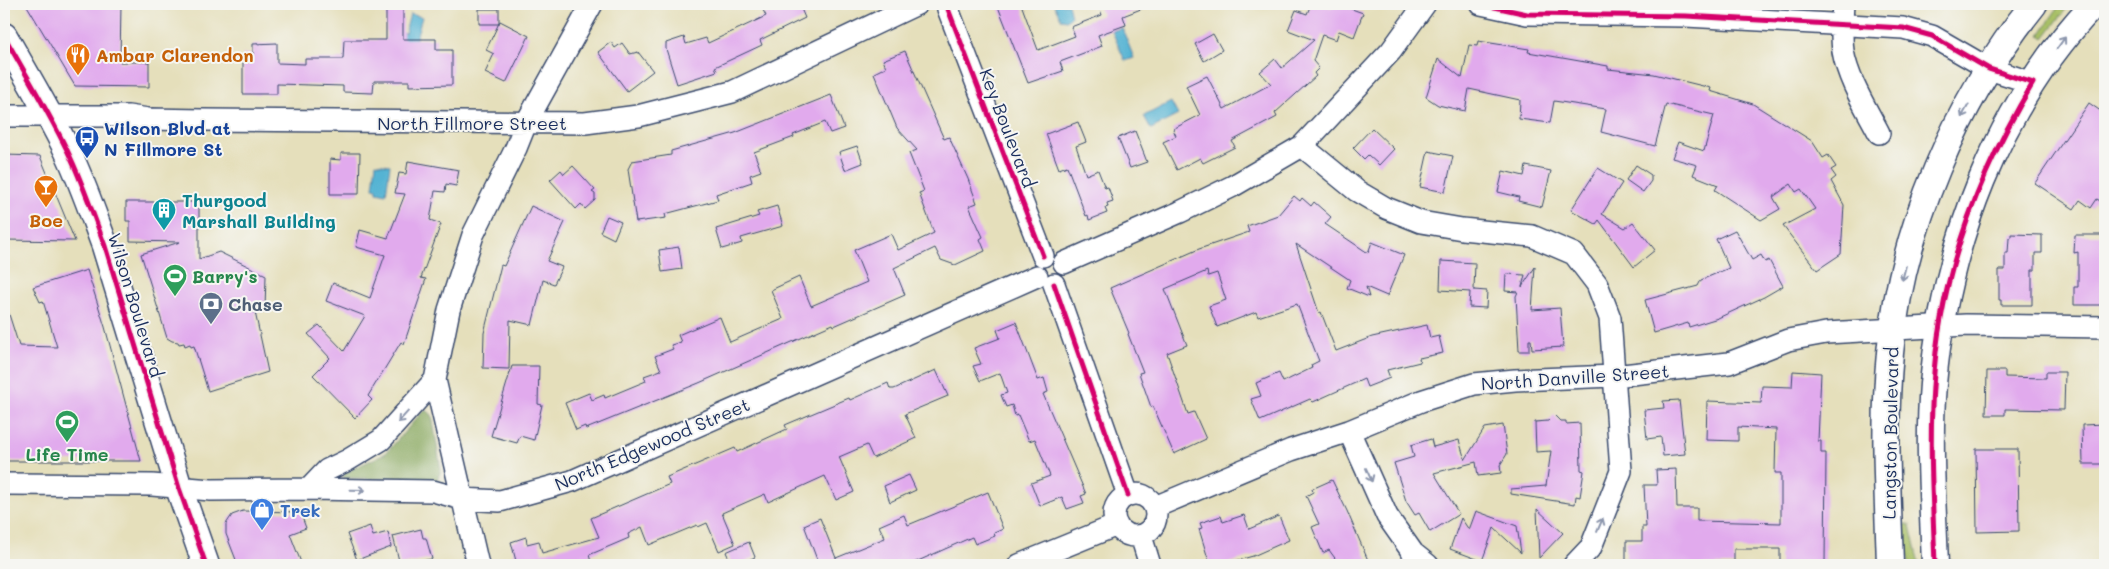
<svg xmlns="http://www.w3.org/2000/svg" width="2109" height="569" viewBox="0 0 2109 569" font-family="Mali,sans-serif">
<rect width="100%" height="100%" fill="#f6f6f2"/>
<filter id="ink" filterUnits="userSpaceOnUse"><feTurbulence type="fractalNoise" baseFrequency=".02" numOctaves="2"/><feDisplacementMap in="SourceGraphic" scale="10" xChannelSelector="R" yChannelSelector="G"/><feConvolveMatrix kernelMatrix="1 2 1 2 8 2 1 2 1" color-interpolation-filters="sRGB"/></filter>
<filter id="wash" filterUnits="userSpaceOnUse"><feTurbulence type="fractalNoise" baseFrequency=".0096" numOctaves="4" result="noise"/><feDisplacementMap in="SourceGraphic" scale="20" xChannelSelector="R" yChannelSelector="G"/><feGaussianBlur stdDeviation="1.12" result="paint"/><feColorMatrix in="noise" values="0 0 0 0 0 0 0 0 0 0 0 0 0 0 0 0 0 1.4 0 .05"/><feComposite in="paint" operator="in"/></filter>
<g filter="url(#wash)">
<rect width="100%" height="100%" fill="#e5dfbb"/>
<path fill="#a8c066" stroke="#627862" d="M2060,4H2070L2044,38L2040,35Z
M1904,525H1910L1919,565H1909Z"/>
<path fill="#86a65b" stroke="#506a5c" d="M423,411H428L432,415L441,470L437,480L344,478L343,476L346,472L386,453Z"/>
<path fill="#55b3d3" stroke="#387198" d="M1054,4H1068L1071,16L1067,20L1061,19Z
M410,14L422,17L414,45L397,41L401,32L405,33Z
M1122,28L1134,58L1125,61L1112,31Z
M1171,102L1178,115L1151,129L1144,116Z
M376,163L390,165L386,194L377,192V189L373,188Z"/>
<g id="blocks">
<path fill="#e1aaed" d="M26,4H121L120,62H149V87L75,86Z
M760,4H799L805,18L760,40L762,45L715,67L717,71L677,84L666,49V43L684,37L686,44L706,38L708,43L766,16Z
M997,4H1021L1038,50L1075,36L1071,27L1102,15L1098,4L1151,5L1123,16L1126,25L1098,35L1102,46L1060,62L1063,71L1028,83Z
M1311,4H1320L1332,8L1334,4H1338L1363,13L1354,37L1339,31L1336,40L1322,35L1313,61L1319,68L1314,73L1316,76L1275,113L1277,117L1232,141L1235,147L1203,163L1200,158L1177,170L1163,142L1176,136L1173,129L1200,115L1186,86L1207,76L1224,109L1271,84L1260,72L1275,59L1282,68L1314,40L1288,30L1296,10L1307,14Z
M386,8H403V39H436V50H452V85L409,86V81H374L373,93L343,92V86L277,84V94H243V54H253V44L277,43V63L305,64V59H343L344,40H386Z
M479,9H499V24H479Z
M500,21L529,36L506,83L485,73L494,54L486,50Z
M1213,34L1222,50L1204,61L1195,44Z
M1478,41L1529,49L1528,52L1608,66V69L1654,74L1711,88L1710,91L1753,104L1812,141L1823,158L1828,155L1836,167L1831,170L1836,177L1831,181L1844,205L1841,254L1817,270L1783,226L1815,209L1801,189L1796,192L1791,184L1773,197L1780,209L1761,220L1715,190L1718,185L1693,175L1697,165L1672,158L1678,142L1704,151L1714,115L1666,104L1655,146L1601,132L1606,109L1554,101L1550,123L1519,119L1520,100L1469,89L1465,111L1438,105L1426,97L1438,59L1462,78L1469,45L1477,46Z
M611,42L615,48L622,43L630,54L638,52L653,71L627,91L598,52Z
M905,51L944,139L949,137L968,179L977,203L969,206L983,237L980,239L985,251L955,265L941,260L935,248L894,268L905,295L834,326L833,324L699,383L586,429L585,426L576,430L565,403L589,393L592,400L604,395L605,398L646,381L644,376L661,370L655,356L673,349L671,345L681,342L678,335L720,317L730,342L783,319L771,290L799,277L811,306L867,282L854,250L891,234L898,250L934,233L919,193L924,191L909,153L917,150L897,128L874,73L886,67L883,60Z
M831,95L844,128L830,133L825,122L793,135L794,137L754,152L761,171L750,175L752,182L716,194L718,200L665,214L666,218L636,222L628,169L632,161L671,155V151L735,133Z
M2089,103L2105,114V204L2097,199L2091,208L2080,200L2074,209L2035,183Z
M1078,122L1086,142L1076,146L1086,175L1098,170L1105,188L1108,187L1113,201L1107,203L1108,207L1105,208L1107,213L1089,220L1088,215L1086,216L1067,166L1059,169L1046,134Z
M1372,128L1394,149L1379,165L1368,155L1364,159L1353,148Z
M1135,131L1147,162L1130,168L1118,138Z
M857,146L863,163L845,170L839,152Z
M1428,151L1453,156L1445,192L1420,187Z
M341,153H360L359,194H330V159L341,160Z
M4,155L40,156L75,241L4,240Z
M408,161L459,170L456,186L446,184L445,192L435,191L430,220L441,224L421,278L426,279L411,323L404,344L401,342L368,396L372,400L355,418L313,375L330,358L308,334L319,325L344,351L365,316L326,301L333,283L370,298L385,255L356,247L360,230L388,238L405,194L395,193L399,173L406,174Z
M1636,165L1651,175V181L1643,192L1626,180Z
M573,166L595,190L592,192L595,194V200L585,209L581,204L576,209L550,180L561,170L564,174Z
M1526,166L1551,171L1542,207L1518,201L1519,197L1498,192L1503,171L1524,176Z
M1598,168L1622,183L1602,214L1625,228L1633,222L1655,250L1634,267L1599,220L1596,224L1571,210Z
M1294,196L1300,201L1302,198L1311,206L1314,202L1331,217L1325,224L1368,253L1372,242L1404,255L1387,296L1366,287L1369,297L1347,288L1350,280L1296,244L1319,313L1321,312L1336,351L1372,337L1427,325L1430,338L1439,336L1443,353L1419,358L1420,362L1387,370L1390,378L1367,387L1364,379L1313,402L1310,399L1260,421L1251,399L1261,396L1256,383L1279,373L1283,382L1312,368L1311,365L1319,361L1297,304L1258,317L1256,312L1217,327L1209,306L1226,300L1217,273L1208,276L1207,271L1165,289L1187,345L1167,353L1188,414L1194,412L1206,439L1174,454L1153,406L1151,407L1139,373L1143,372L1128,334L1129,333L1110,288L1199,249L1249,232L1247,226L1278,215Z
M126,202H199V259L219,252L266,275L265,310L255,312L268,372L208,391L194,346L191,347L190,344L185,346L184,343L179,344L178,342L172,341L167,338L141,254L180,242L130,241V221H126Z
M531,206L565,222L547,261L562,267L554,284L543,280L532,325L510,320L509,369L483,368L484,333L501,265L504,266Z
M777,206L783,226L741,238L742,243L722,249L716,229L759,216L757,212Z
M607,216L621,222L614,239L600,232Z
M1735,230L1752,260L1761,255L1765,262L1769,260L1783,286L1764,297L1718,318L1689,327L1688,323L1654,333L1645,300L1698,286L1701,280L1729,268L1716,239Z
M2011,234L2042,235V253H2035V270H2032V305H2001V300H1999V270H2005V253H2008L2009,238H2011Z
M2075,235H2105L2104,305H2074V287H2078V252L2074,253Z
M679,247L682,269L662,272L659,250Z
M1441,261L1475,263L1474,290L1487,291L1486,308L1469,307L1470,292L1440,290Z
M1535,267L1532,310L1560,308L1563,347L1532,349L1531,340H1529V351H1519L1516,296L1518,292L1505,291L1506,274L1525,275L1522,287Z
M87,270L105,327L141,461H4V309L7,308L19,346L57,347L43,301L40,302L33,287Z
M1016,322L1038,380L1044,378L1048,392L1043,394L1086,494L1081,496L1084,503L1067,509L1062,497L1040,506L1031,483L1050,476L1035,439L1029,441L1018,415L1015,416L1012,405L1006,407L1001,395L1007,393L1000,373L980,381L973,366L981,364L974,348L1000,338L997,330Z
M512,366H539L538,404L542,405L534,440L520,436L517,443L491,436Z
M936,370L948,396L905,414L916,438L873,458L867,445L839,457L854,492L836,500L825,476L768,502L765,494L722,513L735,544L719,551L707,523L698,527L697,525L649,545L642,527L628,534L629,538L589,555L592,565H514L513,561H516L511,542L526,537L527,544L539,541L542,553L599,537L591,518L670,484L667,477L735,448L737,452L787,429L785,425L849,398L850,400L888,383L890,389H894Z
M1793,371L1821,373L1818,441H1821V453H1826L1825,565H1780V549H1734V565H1626V541H1642V527H1646L1644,485H1657L1656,470L1676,469L1677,508H1697V521L1781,523V473H1775L1776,429L1738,427V441L1706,440L1707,401L1761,403L1762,386L1792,387Z
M1987,371H2005V377L2046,378V372H2065L2064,410L2005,409V415H1986Z
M1679,400L1685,454L1663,456L1661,437L1647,439L1644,410L1664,408L1663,401Z
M1554,415L1560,421H1566V424L1580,423L1581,470L1584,471L1580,497L1576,496L1575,504L1511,494V489L1546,486L1551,451L1536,452L1535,422L1548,421Z
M2105,424V464H2083L2082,425Z
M1503,425L1507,454L1500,465L1501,473L1478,476L1476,462L1434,473L1459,514L1430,532L1419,513L1415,515L1406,501L1394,463L1414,457L1411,445L1431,439L1433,447L1459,440L1465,460L1485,428Z
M1976,449H2018L2019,531L1977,532Z
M909,475L916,490L890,502L884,486Z
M1332,480L1347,511L1370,565H1340L1329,550L1323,553L1312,527L1319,524L1306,496L1313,492L1312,489Z
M988,492L1003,529L994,533L995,536L975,544L972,537L909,565H819L804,525L820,518L836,558L885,538L879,526L904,515L908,525Z
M1537,509L1563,533L1539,558Z
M243,511L300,512L306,528L290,534L302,565H238L226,534V524L232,515Z
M1476,511L1517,526L1521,553L1494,528L1482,561L1450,549L1461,518L1469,530Z
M1244,515L1249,529L1279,516L1289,540L1253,556L1221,565H1210L1199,529L1202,528L1200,523L1221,516L1223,522Z
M370,526L373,536L388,532L391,547L357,560L347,534Z
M421,529L423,538H426L432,559L400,565L393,536Z
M749,542L755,557L738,565H732L726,552Z"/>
</g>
</g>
<g filter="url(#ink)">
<use href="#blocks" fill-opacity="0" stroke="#39496c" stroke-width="1"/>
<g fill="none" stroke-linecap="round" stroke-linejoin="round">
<defs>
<path id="minor" d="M1481,4L1527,14L1686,16L1903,28L1932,36L1989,69L2033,83
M1843,4C1842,19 1841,35 1843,51C1848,80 1866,108 1879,133
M948,9L1043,256
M4,116H128L148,119L203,120L585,123L638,116L732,92L917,4
M1302,146L1357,191L1386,208L1421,222L1462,229L1532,236L1574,254L1597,284L1610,318L1621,471L1591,547L1574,565
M1064,263L1180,212L1233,186L1302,146L1391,51L1425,4
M1054,284L1128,495
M1349,431L1387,516L1413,553L1428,565
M4,484L152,485L211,490L309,489L433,491L462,499L500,501L572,481L1037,276
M309,489L327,470L348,460L381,440L435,380
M1114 515a21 21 0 1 1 42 0a21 21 0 1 1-42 0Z
M1155,507L1291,450L1349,431L1421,401L1474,384L1515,380L1614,376L1729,363L1788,340L1826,333L1966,325L2105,327
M1141,536L1150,565
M478,565L435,380L449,310L473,235L516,148L526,123L592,4
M1019,565L1117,525"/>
<path id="major" d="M4,36C25,73 48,111 67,150C82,181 93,214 105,246L179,488L206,565
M1890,565C1888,495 1883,424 1890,353C1901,230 1957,100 2034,4
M1935,565C1933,505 1928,444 1933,384C1945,245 1997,106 2094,4"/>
</defs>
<use href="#minor" stroke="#39496c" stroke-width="24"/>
<use href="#major" stroke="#39496c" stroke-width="29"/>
<use href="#minor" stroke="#fff" stroke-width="21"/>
<use href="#major" stroke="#fff" stroke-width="26"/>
<defs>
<path id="cycleway" d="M1481,4L1527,14L1686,16L1903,28L1932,36L1989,69L2033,83C1977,176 1939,277 1933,387C1929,446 1933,506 1935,565
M948,9L1043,256
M4,36C25,73 48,111 67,150C82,181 93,214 105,246L179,488L206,565
M1054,284L1128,495"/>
</defs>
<use href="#cycleway" stroke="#f6f6f2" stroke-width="8"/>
<use href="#cycleway" stroke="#d6006c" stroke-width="5"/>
</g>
<defs><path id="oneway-shaft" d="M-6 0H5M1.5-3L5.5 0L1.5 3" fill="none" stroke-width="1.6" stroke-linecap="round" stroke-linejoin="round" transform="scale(1.25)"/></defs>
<g stroke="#8d97ae">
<use href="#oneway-shaft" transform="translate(2061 43) rotate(-54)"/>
<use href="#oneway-shaft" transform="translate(1965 111) rotate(119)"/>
<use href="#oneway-shaft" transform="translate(1904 273) rotate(104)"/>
<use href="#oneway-shaft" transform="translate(403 417) rotate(132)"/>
<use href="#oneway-shaft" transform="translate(1369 475) rotate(66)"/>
<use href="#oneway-shaft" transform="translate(358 490) rotate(1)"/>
<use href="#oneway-shaft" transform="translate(1600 525) rotate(-67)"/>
</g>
</g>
<defs>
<symbol id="restaurant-pin" viewBox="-11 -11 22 30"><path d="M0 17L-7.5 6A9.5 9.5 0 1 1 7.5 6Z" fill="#e8710a" stroke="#f6f6f2"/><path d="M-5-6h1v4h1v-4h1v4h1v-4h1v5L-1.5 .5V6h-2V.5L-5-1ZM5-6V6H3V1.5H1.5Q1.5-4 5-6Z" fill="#fff"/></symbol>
<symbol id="bus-pin" viewBox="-11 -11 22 30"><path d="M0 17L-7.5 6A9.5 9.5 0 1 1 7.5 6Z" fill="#1a4fb4" stroke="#f6f6f2"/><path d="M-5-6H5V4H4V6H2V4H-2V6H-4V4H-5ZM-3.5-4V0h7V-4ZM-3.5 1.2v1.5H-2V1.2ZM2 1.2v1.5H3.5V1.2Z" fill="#fff"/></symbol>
<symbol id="bar-pin" viewBox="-11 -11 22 30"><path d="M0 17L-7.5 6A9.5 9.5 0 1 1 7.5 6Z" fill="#e8710a" stroke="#f6f6f2"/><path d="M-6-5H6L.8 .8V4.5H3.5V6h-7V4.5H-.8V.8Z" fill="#fff"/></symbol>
<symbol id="building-pin" viewBox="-11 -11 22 30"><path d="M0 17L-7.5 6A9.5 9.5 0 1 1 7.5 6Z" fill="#0f9aa8" stroke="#f6f6f2"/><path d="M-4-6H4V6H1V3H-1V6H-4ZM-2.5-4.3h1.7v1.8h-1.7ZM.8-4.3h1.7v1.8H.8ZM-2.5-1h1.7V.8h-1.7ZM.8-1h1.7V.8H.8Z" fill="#fff"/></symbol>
<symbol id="stadium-pin" viewBox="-11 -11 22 30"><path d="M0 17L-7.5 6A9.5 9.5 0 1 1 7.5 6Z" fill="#2e9e5b" stroke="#f6f6f2"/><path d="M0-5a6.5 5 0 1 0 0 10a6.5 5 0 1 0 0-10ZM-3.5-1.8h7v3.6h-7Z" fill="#fff"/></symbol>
<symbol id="bank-pin" viewBox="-11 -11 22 30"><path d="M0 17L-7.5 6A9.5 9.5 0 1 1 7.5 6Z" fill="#5c6f8a" stroke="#f6f6f2"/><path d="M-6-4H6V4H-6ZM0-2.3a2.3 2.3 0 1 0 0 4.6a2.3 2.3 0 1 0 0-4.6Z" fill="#fff"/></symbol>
<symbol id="shop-pin" viewBox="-11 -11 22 30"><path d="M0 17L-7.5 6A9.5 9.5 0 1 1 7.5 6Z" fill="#3f7fe0" stroke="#f6f6f2"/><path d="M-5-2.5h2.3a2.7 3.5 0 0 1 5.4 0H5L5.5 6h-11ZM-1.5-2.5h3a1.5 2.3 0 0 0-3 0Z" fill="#fff"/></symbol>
</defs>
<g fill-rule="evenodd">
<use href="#restaurant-pin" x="64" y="41" width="28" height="38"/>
<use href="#bus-pin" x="73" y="124" width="28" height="38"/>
<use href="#bar-pin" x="32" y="173" width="28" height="38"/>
<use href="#building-pin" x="150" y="196" width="28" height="38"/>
<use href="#stadium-pin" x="161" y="262" width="28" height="38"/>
<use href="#bank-pin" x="197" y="290" width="28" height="38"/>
<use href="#stadium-pin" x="53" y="408" width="28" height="38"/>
<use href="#shop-pin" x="248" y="496" width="28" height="38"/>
</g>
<g text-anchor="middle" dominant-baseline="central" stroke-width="4" stroke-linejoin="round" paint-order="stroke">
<g font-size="18" font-weight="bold" fill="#c56008" stroke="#f6f6f2" text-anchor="start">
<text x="96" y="55">Ambar Clarendon</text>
<text x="46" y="220" text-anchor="middle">Boe</text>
</g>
<g font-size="18" fill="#1b2f5e" stroke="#f6f6f2">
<text x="472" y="123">North Fillmore Street</text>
<text transform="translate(1008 128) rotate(69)">Key Boulevard</text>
<text transform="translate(136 305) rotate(73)">Wilson Boulevard</text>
<text transform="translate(1575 377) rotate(-4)">North Danville Street</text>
<text transform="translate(1890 433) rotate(-89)">Langston Boulevard</text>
<text transform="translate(652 444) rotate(-23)">North Edgewood Street</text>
</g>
<g font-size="18" font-weight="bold" fill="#164399" stroke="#f6f6f2" text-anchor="start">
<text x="104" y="128">Wilson Blvd at<tspan x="104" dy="21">N Fillmore St</tspan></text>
</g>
<g font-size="18" font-weight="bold" fill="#0d838f" stroke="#f6f6f2" text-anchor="start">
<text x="182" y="200">Thurgood<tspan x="182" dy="21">Marshall Building</tspan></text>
</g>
<g font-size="18" font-weight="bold" fill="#27864d" stroke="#f6f6f2" text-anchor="start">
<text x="192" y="276">Barry's</text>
<text x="67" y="454" text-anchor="middle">Life Time</text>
</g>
<g font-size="18" font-weight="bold" fill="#4e5e75" stroke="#f6f6f2" text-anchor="start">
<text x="228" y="304">Chase</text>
</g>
<g font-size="18" font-weight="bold" fill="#366cbe" stroke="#f6f6f2" text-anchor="start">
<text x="280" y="510">Trek</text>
</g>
</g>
<rect width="2109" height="569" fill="none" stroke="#f6f6f2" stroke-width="20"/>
</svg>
